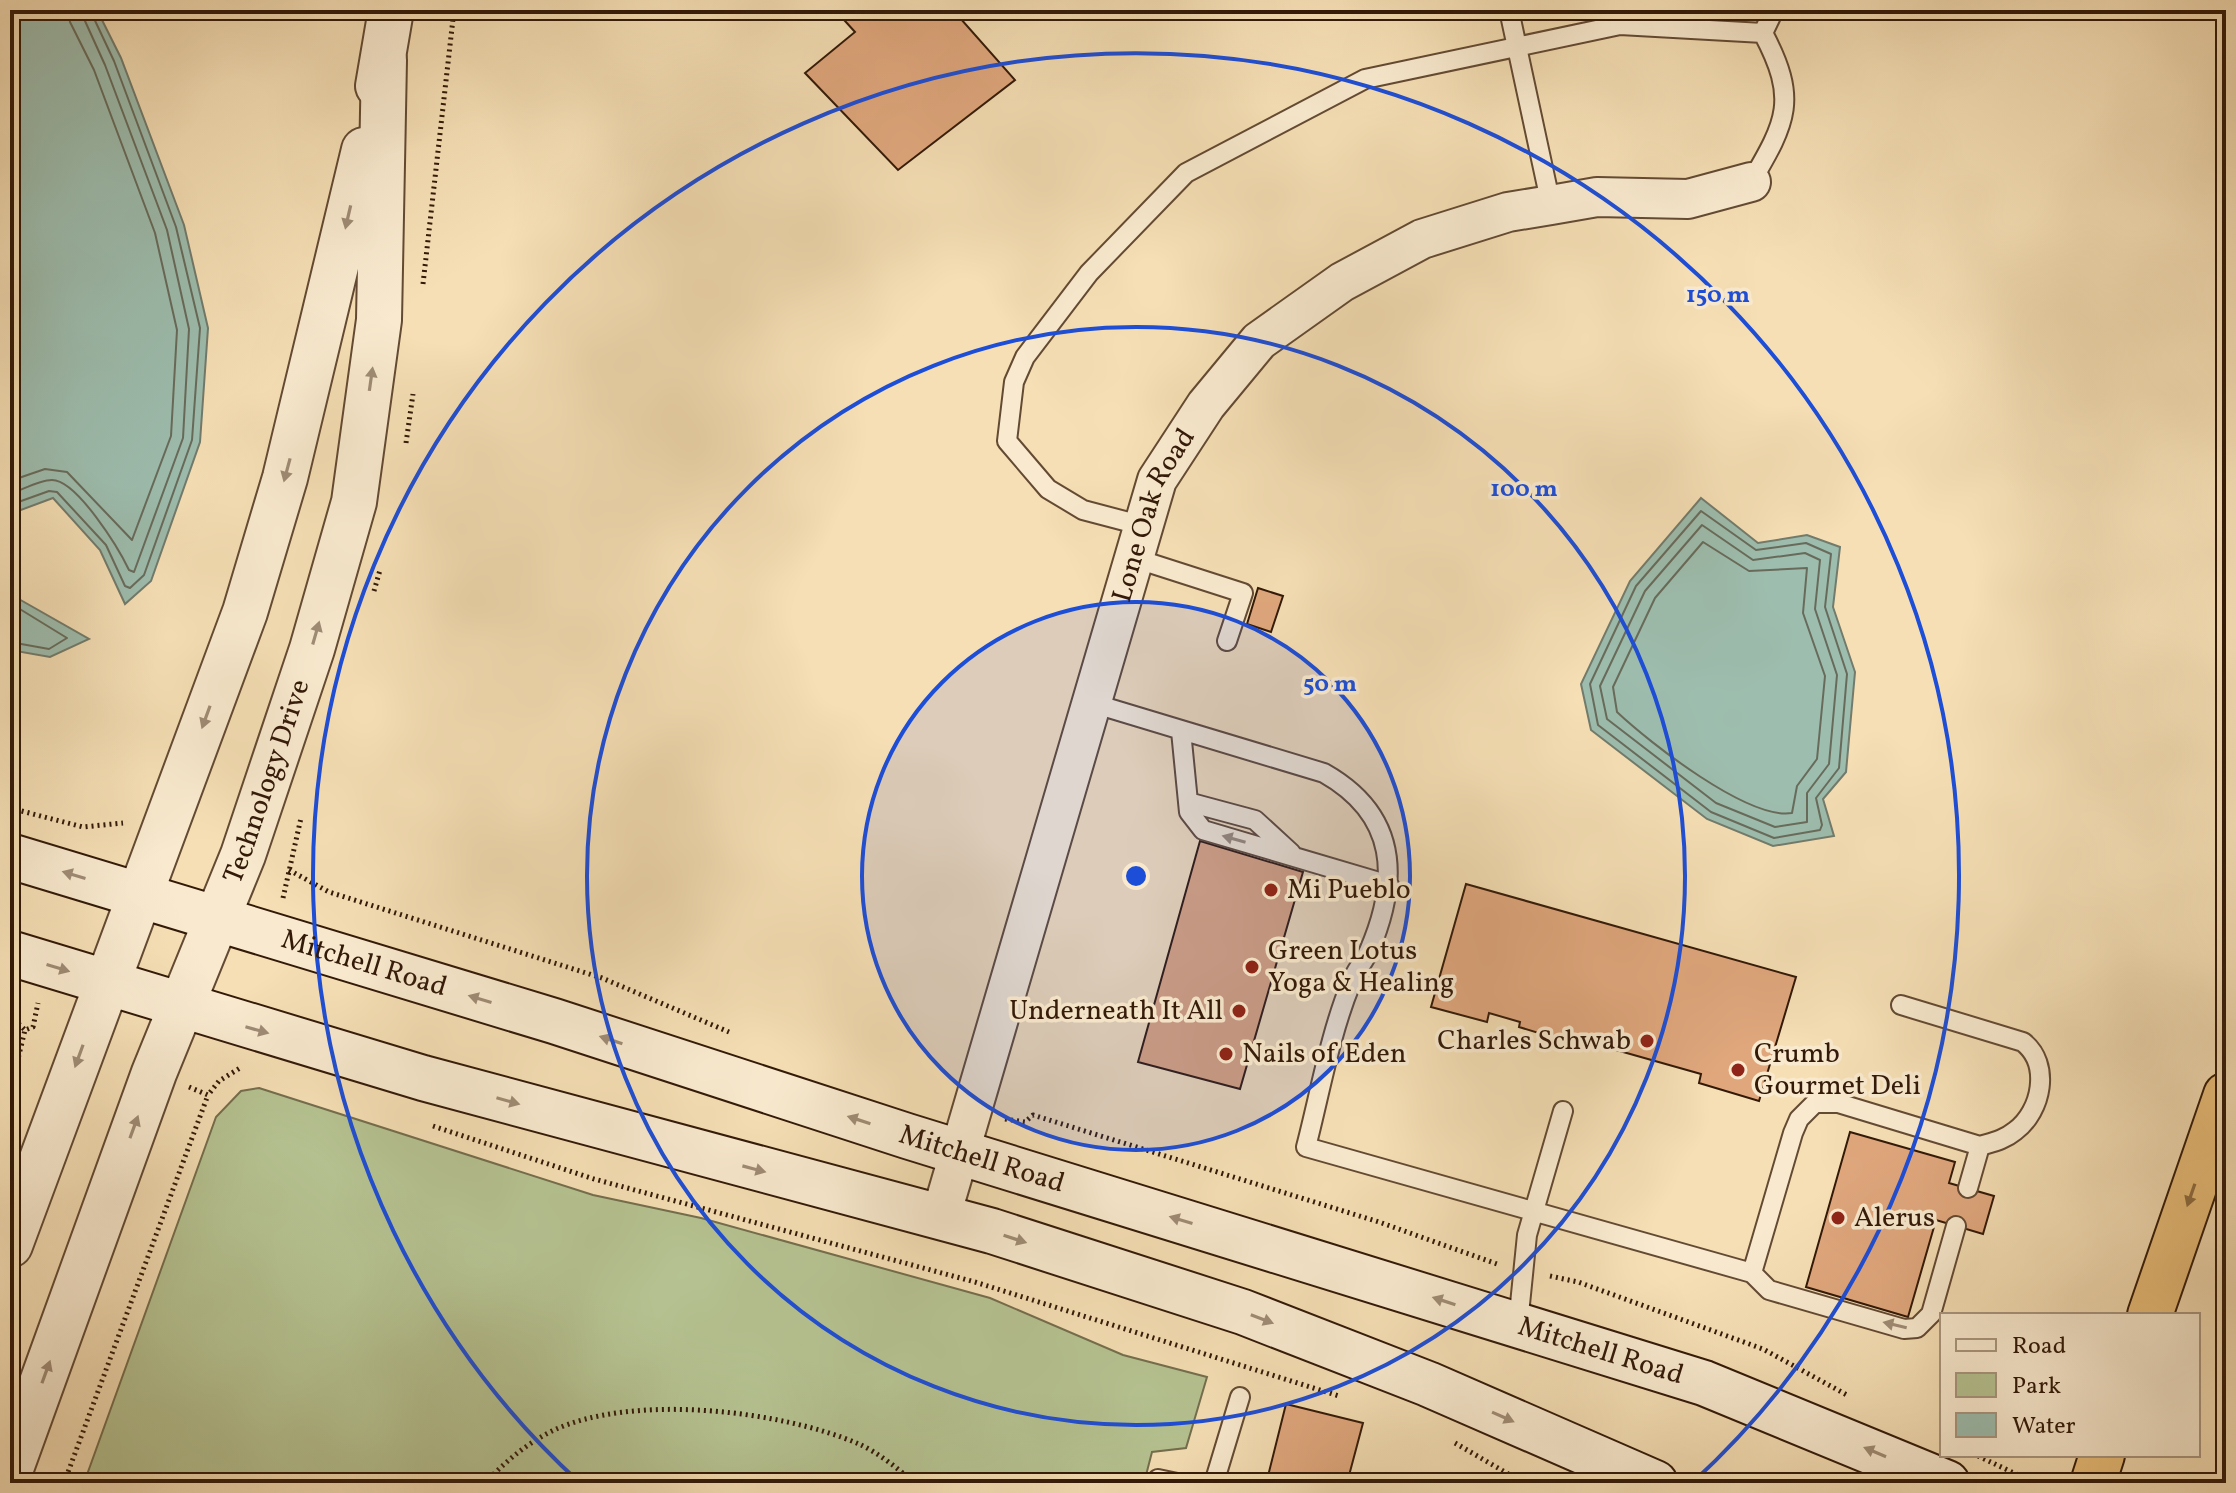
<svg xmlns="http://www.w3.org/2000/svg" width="2236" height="1493" viewBox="0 0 2236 1493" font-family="Vollkorn,serif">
<rect width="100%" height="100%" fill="#f6dfb5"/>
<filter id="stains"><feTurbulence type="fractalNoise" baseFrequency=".0025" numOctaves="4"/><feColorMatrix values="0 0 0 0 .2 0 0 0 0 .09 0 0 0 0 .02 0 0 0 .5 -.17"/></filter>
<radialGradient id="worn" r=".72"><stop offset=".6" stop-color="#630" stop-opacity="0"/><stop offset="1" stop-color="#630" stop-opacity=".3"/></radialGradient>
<path fill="#b6c392" stroke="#746e4d" stroke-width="2" d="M259,1088L593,1195L701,1218L990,1298L1123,1355L1207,1377L1186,1448L1152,1452L1144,1483H84L216,1117L241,1091Z"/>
<path fill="#9dbdae" stroke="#727b6c" stroke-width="2" d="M10,10H97L121,58L184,225L208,328L200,442L151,581L125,604L100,550L53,498L10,514Z
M1701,498L1758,543L1807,535L1840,547L1833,607L1855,672L1846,772L1823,799L1834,836L1773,846L1707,819L1591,730L1581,684L1630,581Z
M10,594L89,639L50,657L10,650Z"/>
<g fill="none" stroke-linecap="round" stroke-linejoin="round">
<path stroke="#686b5b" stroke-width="2" d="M10,481L45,469L67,472L132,540L171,436L177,330L155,233L94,70L70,22L68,10
M10,494C22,490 39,480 52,480C77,480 119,549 129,570L134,572L183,438L189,329L167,230L105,65L80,10
M10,505L49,491L57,492L106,545L125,586L130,588L144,575L192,440L200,328L176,227L114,61L90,10
M1701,511L1756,550L1806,543L1831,554L1825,607L1847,674L1839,768L1816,798L1822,825L1820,830L1774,838L1711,812L1598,725L1590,684L1636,586Z
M1702,525L1753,560L1805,553L1820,560L1815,609L1837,675L1829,764L1807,793V822L1775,827L1716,803L1607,719L1600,686L1645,591Z
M1703,542L1749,571L1807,568L1803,613L1825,676L1817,759L1797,786L1792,813C1748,820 1650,743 1617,712L1613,687L1655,598Z
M10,603L67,638L49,649L10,642"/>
</g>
<path fill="#e0a77d" stroke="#321908" stroke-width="2" d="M835,10H953L1015,80L898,170L805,73L855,32Z
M1258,588L1283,596L1271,632L1247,624Z
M1200,841L1303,872L1240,1089L1138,1062Z
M1466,884L1796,977L1759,1101L1699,1083L1701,1074L1570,1037L1568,1042L1519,1027L1520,1022L1489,1013L1487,1022L1431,1007Z
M1850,1132L1955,1162L1949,1183L1994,1196L1983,1234L1936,1220L1908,1317L1806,1287Z
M1286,1404L1363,1423L1347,1483L1267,1480Z"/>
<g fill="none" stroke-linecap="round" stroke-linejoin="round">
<defs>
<path id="service" d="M1509,10L1551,205
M1763,33L1774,10
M1144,526L1083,510L1048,489L1007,441L1014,382L1025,357L1089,273L1186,173L1365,79L1620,25L1763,33C1798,99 1787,121 1751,182
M1134,558L1243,593L1227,641
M1092,703L1324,773C1398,815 1400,879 1369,951C1364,962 1355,971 1351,983C1330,1034 1320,1093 1306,1147L1752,1273L1793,1133L1799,1119L1815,1103H1838L1980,1146C1993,1142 2004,1140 2015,1131C2042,1111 2051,1064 2023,1042L1901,1005
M1181,731L1189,812L1203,830L1389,885
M1188,802L1255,820L1291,853
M1968,1188L1980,1146
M1752,1273L1769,1290L1904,1329L1917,1328L1931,1314L1956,1226
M1518,1324L1527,1235L1563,1111
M1158,1479L1177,1483
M1214,1483L1240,1397"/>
<g id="minor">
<path id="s1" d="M940,1219L1157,480L1206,405L1259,341L1342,282L1422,239L1508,212L1551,205L1597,197L1688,199L1751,182"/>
</g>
<g id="tertiary">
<path d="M378,86L391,10"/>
<path d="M10,1245L245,612L285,478L364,150"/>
<path id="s2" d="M10,1471L154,1073L243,855L312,649L354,502L379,320L384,60"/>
</g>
<g id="secondary">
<path id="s3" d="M10,856L554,1021L907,1136L1704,1383L1947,1483"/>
<path d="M10,953L423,1078L992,1231L1243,1312L1428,1384L1655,1483"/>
</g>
<path id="motorway" d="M2150,1315L2226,1095
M2093,1483L2102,1455"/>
</defs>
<use href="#service" stroke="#634a33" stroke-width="22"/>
<use href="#minor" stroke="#634a33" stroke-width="42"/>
<use href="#tertiary" stroke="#634a33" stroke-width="48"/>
<use href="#secondary" stroke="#321908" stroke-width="48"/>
<use href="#motorway" stroke="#321908" stroke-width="48"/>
<path stroke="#321908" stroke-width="5" stroke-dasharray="2 4" stroke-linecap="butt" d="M423,284L454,10
M406,443L413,394
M374,591L380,570
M10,808L83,827L123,823
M289,870L329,892L602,978L729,1032
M283,898L301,818
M10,1015L25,1030
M189,1087L208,1095L219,1081L240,1068
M10,1092L25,1030L33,1027L38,1003
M1005,1119L1025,1122L1033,1115L1379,1222L1497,1264
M433,1126L594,1179L975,1282L1339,1396
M1550,1276L1578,1282L1763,1349L1847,1395
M1455,1443L1524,1483
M1978,1456L2035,1483
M64,1483L208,1095
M485,1483C505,1462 526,1444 552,1431C631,1393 780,1410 859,1444C877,1452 899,1469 914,1483"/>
<use href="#service" stroke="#f9eacf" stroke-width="18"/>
<use href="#minor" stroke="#f9eacf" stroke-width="38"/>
<use href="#tertiary" stroke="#f9eacf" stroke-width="44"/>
<use href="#secondary" stroke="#f9eacf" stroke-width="44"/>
<use href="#motorway" stroke="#ebc07a" stroke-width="44"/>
</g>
<defs><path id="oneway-solid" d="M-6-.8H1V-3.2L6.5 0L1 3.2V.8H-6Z" transform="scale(2)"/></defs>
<g fill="#9f8c75">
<use href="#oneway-solid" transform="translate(348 217) rotate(103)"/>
<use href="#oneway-solid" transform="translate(371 379) rotate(-82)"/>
<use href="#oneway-solid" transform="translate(287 470) rotate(105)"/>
<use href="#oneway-solid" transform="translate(316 633) rotate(-74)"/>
<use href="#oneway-solid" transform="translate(206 717) rotate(110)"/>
<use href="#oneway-solid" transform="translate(1234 839) rotate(-164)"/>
<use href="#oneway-solid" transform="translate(74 875) rotate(-163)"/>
<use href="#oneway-solid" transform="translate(58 968) rotate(17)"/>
<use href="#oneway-solid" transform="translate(480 999) rotate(-163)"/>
<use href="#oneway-solid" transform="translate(257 1030) rotate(16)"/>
<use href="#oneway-solid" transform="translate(611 1040) rotate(-162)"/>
<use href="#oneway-solid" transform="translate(79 1056) rotate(110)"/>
<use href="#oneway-solid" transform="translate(508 1101) rotate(16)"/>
<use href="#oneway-solid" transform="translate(859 1120) rotate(-162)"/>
<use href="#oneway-solid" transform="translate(134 1127) rotate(-70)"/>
<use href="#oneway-solid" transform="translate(754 1169) rotate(15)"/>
<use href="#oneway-solid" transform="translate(1181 1220) rotate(-163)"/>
<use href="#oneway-solid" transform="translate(1015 1239) rotate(18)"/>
<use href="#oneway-solid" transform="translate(1444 1301) rotate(-162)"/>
<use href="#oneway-solid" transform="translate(1262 1319) rotate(21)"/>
<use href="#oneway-solid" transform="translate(1895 1325) rotate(-167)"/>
<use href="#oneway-solid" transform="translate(46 1372) rotate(-70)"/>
<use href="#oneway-solid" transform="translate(1503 1417) rotate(24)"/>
<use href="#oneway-solid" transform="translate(1875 1452) rotate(-157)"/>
</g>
<use fill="#8e6c41" href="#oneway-solid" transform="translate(2191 1195) rotate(109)"/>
<circle cx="1136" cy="876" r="274" fill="#1d4ed8" fill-opacity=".12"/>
<g fill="none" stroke="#1d4ed8" stroke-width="4">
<circle cx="1136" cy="876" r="274"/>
<circle cx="1136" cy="876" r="549"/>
<path d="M580 1483A823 823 0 1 1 1692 1483"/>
</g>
<g fill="#8f2418" stroke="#f9eacf" stroke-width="3">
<circle cx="1271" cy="890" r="8"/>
<circle cx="1252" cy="967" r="8"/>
<circle cx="1239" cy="1011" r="8"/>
<circle cx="1647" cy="1041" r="8"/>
<circle cx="1226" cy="1054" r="8"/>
<circle cx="1738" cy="1070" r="8"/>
<circle cx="1838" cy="1218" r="8"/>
</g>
<g text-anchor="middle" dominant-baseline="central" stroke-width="7" stroke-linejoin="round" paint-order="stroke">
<g font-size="28" fill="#321908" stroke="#f9eacf">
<text stroke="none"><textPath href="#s1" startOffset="736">Lone Oak Road</textPath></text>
<text stroke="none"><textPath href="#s2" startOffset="736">Technology Drive</textPath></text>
<text stroke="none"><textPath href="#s3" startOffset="370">Mitchell Road</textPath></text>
<text stroke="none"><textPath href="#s3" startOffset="1018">Mitchell Road</textPath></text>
<text stroke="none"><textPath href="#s3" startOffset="1666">Mitchell Road</textPath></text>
</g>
<g font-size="28" fill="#321908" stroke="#f9eacf" text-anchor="start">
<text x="1287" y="890">Mi Pueblo</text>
<text x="1268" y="951">Green Lotus<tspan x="1268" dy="32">Yoga &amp; Healing</tspan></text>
<text x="1223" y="1011" text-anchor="end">Underneath It All</text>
<text x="1631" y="1041" text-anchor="end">Charles Schwab</text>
<text x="1242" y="1054">Nails of Eden</text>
<text x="1754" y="1054">Crumb<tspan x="1754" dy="32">Gourmet Deli</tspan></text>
<text x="1854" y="1218">Alerus</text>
</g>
</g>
<circle cx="1136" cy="876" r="12" fill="#1d4ed8" stroke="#f9eacf" stroke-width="4"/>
<g font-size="24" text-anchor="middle" font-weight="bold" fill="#1d4ed8" stroke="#f9eacf" stroke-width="7" stroke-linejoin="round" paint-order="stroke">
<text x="1718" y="302">150 m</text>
<text x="1524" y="496">100 m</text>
<text x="1330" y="691">50 m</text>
</g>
<rect width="2236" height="1493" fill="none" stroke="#f6dfb5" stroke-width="40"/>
<rect x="12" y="12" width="2212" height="1469" fill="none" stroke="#321908" stroke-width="4"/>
<rect x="20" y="20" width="2196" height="1453" fill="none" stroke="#321908" stroke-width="2"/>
<rect x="1940" y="1313" width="260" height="144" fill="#f9eacf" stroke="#a9967f" stroke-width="2"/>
<rect x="1956" y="1339" width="40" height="12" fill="#f9eacf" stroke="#a9967f" stroke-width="2"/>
<text x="2012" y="1353" font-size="24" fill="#321908">Road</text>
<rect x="1956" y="1373" width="40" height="24" fill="#b6c392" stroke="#a9967f" stroke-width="2"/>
<text x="2012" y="1393" font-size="24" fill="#321908">Park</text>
<rect x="1956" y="1413" width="40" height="24" fill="#9dbdae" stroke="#a9967f" stroke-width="2"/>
<text x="2012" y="1433" font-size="24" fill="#321908">Water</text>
<rect width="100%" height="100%" filter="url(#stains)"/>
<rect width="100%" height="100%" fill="url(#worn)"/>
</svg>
